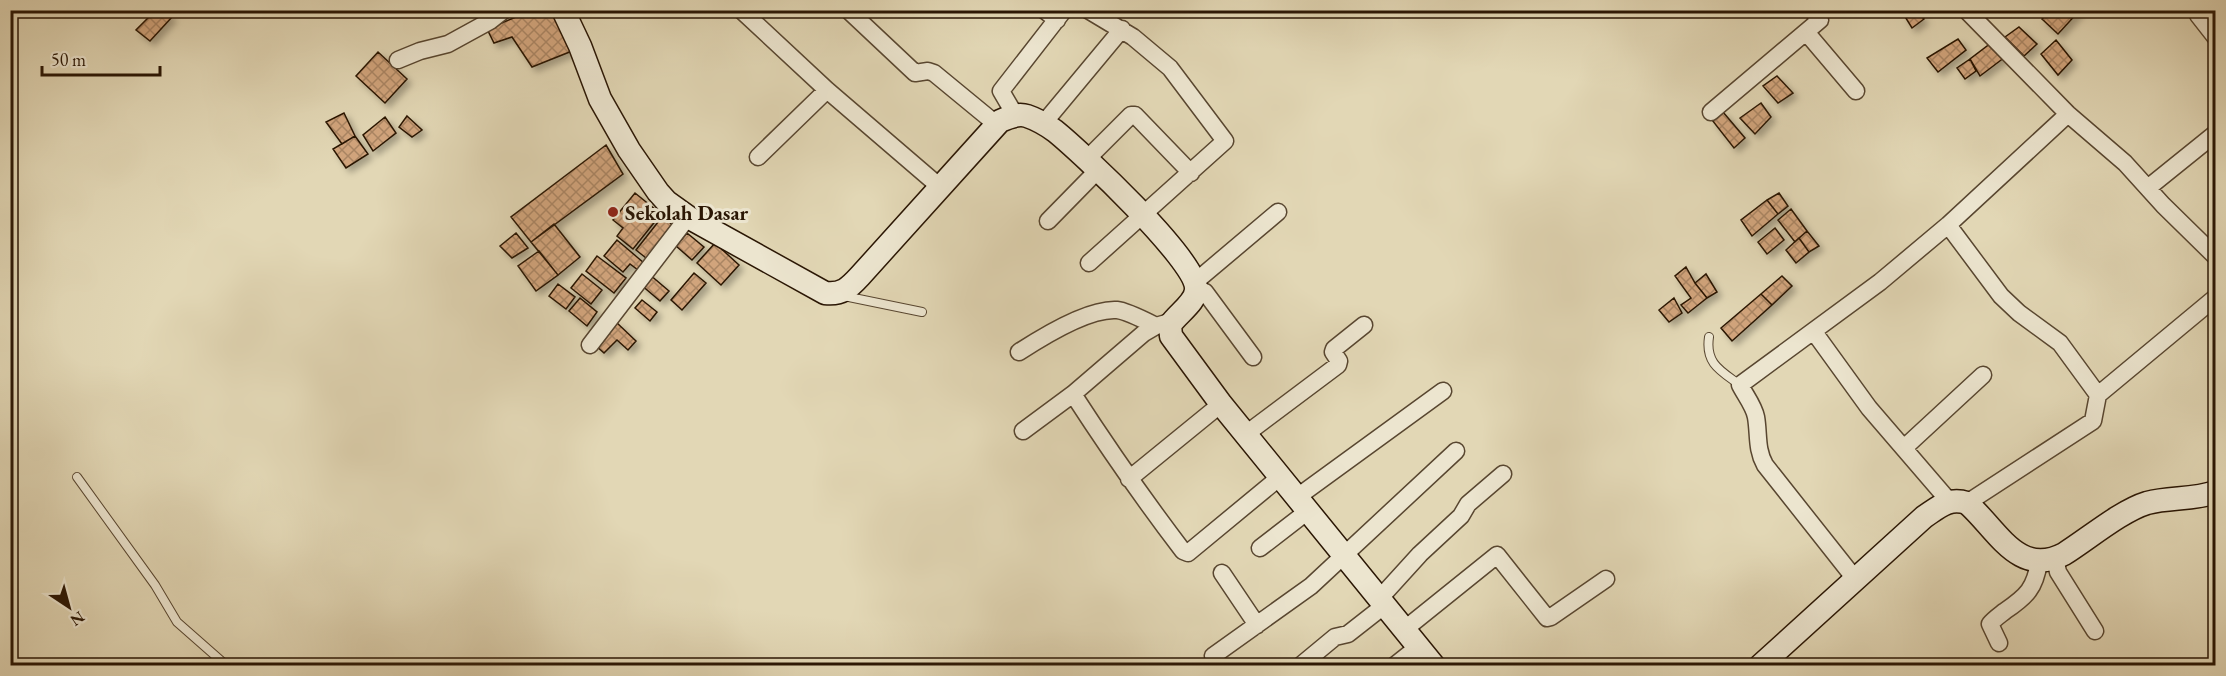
<svg xmlns="http://www.w3.org/2000/svg" width="2226" height="676" viewBox="0 0 2226 676" font-family="'EB Garamond',serif">
<defs>
<pattern id="building-cross-hatch" width="8" height="8" patternUnits="userSpaceOnUse" patternTransform="scale(1.5)"><rect width="8" height="8" fill="#d1a47b"/><path d="M0 0l8 8M0 8l8-8" fill="none" stroke="#aa8563"/></pattern>
<filter id="shadow"><feDropShadow dx="4.5" dy="4.5" stdDeviation="3" flood-color="#0004"/></filter>
</defs>
<rect width="100%" height="100%" fill="#e2d7b5"/>
<filter id="stains"><feTurbulence type="fractalNoise" baseFrequency=".00333" numOctaves="4"/><feColorMatrix values="0 0 0 0 .2 0 0 0 0 .09 0 0 0 0 .02 0 0 0 .5 -.17"/></filter>
<radialGradient id="worn" r=".72"><stop offset=".6" stop-color="#630" stop-opacity="0"/><stop offset="1" stop-color="#630" stop-opacity=".3"/></radialGradient>
<path fill="url(#building-cross-hatch)" stroke="#2a1604" stroke-width="1.5" filter="url(#shadow)" d="M156,10H164L172,17L150,41L136,30Z
M533,10H554L572,51L532,67L512,37L494,43L487,29Z
M1915,10L1924,19L1912,28L1904,15Z
M2052,10H2080L2058,34L2042,19Z
M2019,27L2037,44L2024,56L2005,37Z
M1958,39L1966,50L1938,72L1927,58Z
M1995,40L2009,54L1980,76L1970,59Z
M2056,40L2072,60L2058,75L2041,54Z
M378,52L407,79L385,103L356,76Z
M1970,59L1976,71L1965,79L1957,68Z
M1777,76L1793,93L1778,103L1763,86Z
M1761,103L1771,117L1755,134L1740,118Z
M1723,112L1745,138L1734,148L1712,120Z
M344,113L355,136L342,144L326,122Z
M407,116L422,130L412,137L399,127Z
M385,117L396,133L373,151L363,135Z
M355,136L368,154L346,168L333,149Z
M606,145L623,174L531,242L511,217Z
M635,193L661,214L633,249L617,236L623,228L613,220Z
M1779,193L1788,206L1778,214L1767,200Z
M1767,200L1778,214L1752,236L1741,220Z
M1791,209L1807,231L1795,242L1778,220Z
M662,217L677,228L651,262L636,250Z
M554,224L580,257L558,275L531,242Z
M1775,228L1784,240L1767,254L1758,242Z
M1807,231L1819,246L1809,252L1799,238Z
M516,233L528,248L512,258L500,246Z
M687,233L704,247L692,260L676,246Z
M1799,238L1809,252L1796,263L1786,250Z
M617,240L644,263L638,270L630,264L623,272L604,256Z
M715,243L739,265L721,285L697,263Z
M539,251L558,275L536,291L518,266Z
M597,256L626,278L614,293L586,271Z
M1686,267L1695,283L1707,298L1688,313L1681,305L1691,298L1675,276Z
M694,273L706,283L682,310L671,300Z
M582,274L602,290L591,304L571,288Z
M649,274L669,291L660,301L640,284Z
M1706,274L1717,292L1707,298L1695,283Z
M1782,276L1792,286L1772,305L1761,294Z
M558,284L575,297L566,309L549,296Z
M1761,294L1772,305L1732,341L1721,328Z
M580,298L597,312L587,326L569,311Z
M1674,298L1682,313L1669,322L1659,310Z
M642,300L657,312L650,321L635,308Z
M616,322L636,341L628,350L617,340L604,353L595,345Z"/>
<g fill="none" stroke-linecap="round" stroke-linejoin="round">
<defs>
<path id="lane" d="M844,296L922,312
M1709,337C1705,364 1721,371 1740,385
M77,477L155,585L177,622L227,666"/>
<path id="street" d="M741,10L827,90L940,187
M848,10L915,73L928,71L934,73L996,124
M1044,10L1057,20
M1088,10L1133,37L1170,68L1225,141L1089,263
M1966,10L2068,114L2125,163L2163,205L2216,257
M2198,15L2216,38
M1806,32L1856,91
M398,60L420,51L448,44L490,21L504,10
M1711,112L1820,20L1812,10
M1015,115L1001,91L1064,10
M1043,124L1122,29
M758,157L827,90
M1087,159L1131,115H1135L1191,173
M2149,187L2216,133
M1048,221L1098,170
M1948,225L2001,296L2019,313L2060,343L2098,395
M1195,282L1278,212
M1196,288L1205,292L1253,357
M1814,332L1869,408L1949,501
M590,345L688,217
M1019,352C1042,337 1089,308 1117,310C1127,311 1146,321 1156,326
M1073,394C1108,448 1144,500 1183,551L1188,553L1280,477
M1023,431L1073,394L1144,333L1156,326L1173,321
M1246,434L1338,365L1339,361L1333,352L1334,349L1364,325
M1904,448L1983,375
M1129,479L1221,404
M1296,498L1443,391
M1967,503L2093,421L2098,395L2216,297
M1260,548L1308,511
M2055,558L2058,572L2095,631
M1222,573L1257,625
M1856,580L1765,465C1756,449 1759,434 1756,417C1754,406 1745,395 1740,385L1880,282L1948,225L2068,114
M1380,598L1420,554L1461,516L1468,504L1503,474
M1405,629L1497,555L1547,618L1551,617L1606,579
M1999,643L1990,624C1994,619 2000,615 2005,611C2027,596 2035,588 2039,562
M1213,656L1311,586L1456,451
M1300,666L1335,637L1348,634L1385,605
M1394,666L1418,647"/>
<path id="secondary" d="M563,10L580,46L600,99L629,150L658,192L667,202L688,217L825,293C842,295 849,288 860,276L1000,121C1009,117 1018,113 1027,116C1036,119 1048,126 1055,131C1081,152 1195,259 1196,288C1197,302 1178,313 1170,325L1171,336L1221,404L1434,666
M1760,666L1924,517C1939,507 1949,497 1967,503C1997,529 2018,578 2064,554C2088,539 2121,511 2147,503C2170,497 2193,500 2216,492"/>
</defs>
<use href="#lane" stroke="#584630" stroke-width="10"/>
<use href="#street" stroke="#584630" stroke-width="19"/>
<use href="#secondary" stroke="#2a1604" stroke-width="25"/>
<use href="#lane" stroke="#ece5cf" stroke-width="8"/>
<use href="#street" stroke="#ece5cf" stroke-width="16"/>
<use href="#secondary" stroke="#ece5cf" stroke-width="22"/>
</g>
<circle fill="#8f2418" stroke="#ece5cf" stroke-width="2" cx="613" cy="212" r="6"/>
<g text-anchor="middle" dominant-baseline="central" stroke-width="6" stroke-linejoin="round" paint-order="stroke">
<g font-size="21" font-weight="bold" fill="#2a1604" stroke="#ece5cf" text-anchor="start">
<text x="625" y="212">Sekolah Dasar</text>
</g>
</g>
<rect width="2226" height="676" fill="none" stroke="#e2d7b5" stroke-width="36"/>
<rect x="12" y="12" width="2202" height="652" fill="none" stroke="#2a1604" stroke-width="3"/>
<rect x="18" y="18" width="2190" height="640" fill="none" stroke="#2a1604" stroke-width="1.5"/>
<g transform="translate(69 607) rotate(144)" stroke="#ece5cf" stroke-width="4.5" paint-order="stroke">
<path d="M0-4.5L10 22L0 15L-10 22Z" fill="#2a1604"/>
<text y="-9" font-size="16" font-weight="bold" text-anchor="middle" fill="#2a1604">N</text>
</g>
<path d="M42 66v9h118v-9" fill="none" stroke="#2a1604" stroke-width="3"/>
<text x="51" y="66" font-size="18" fill="#2a1604" stroke="#ece5cf" stroke-width="4.5" paint-order="stroke">50 m</text>
<rect width="100%" height="100%" filter="url(#stains)"/>
<rect width="100%" height="100%" fill="url(#worn)"/>
</svg>
